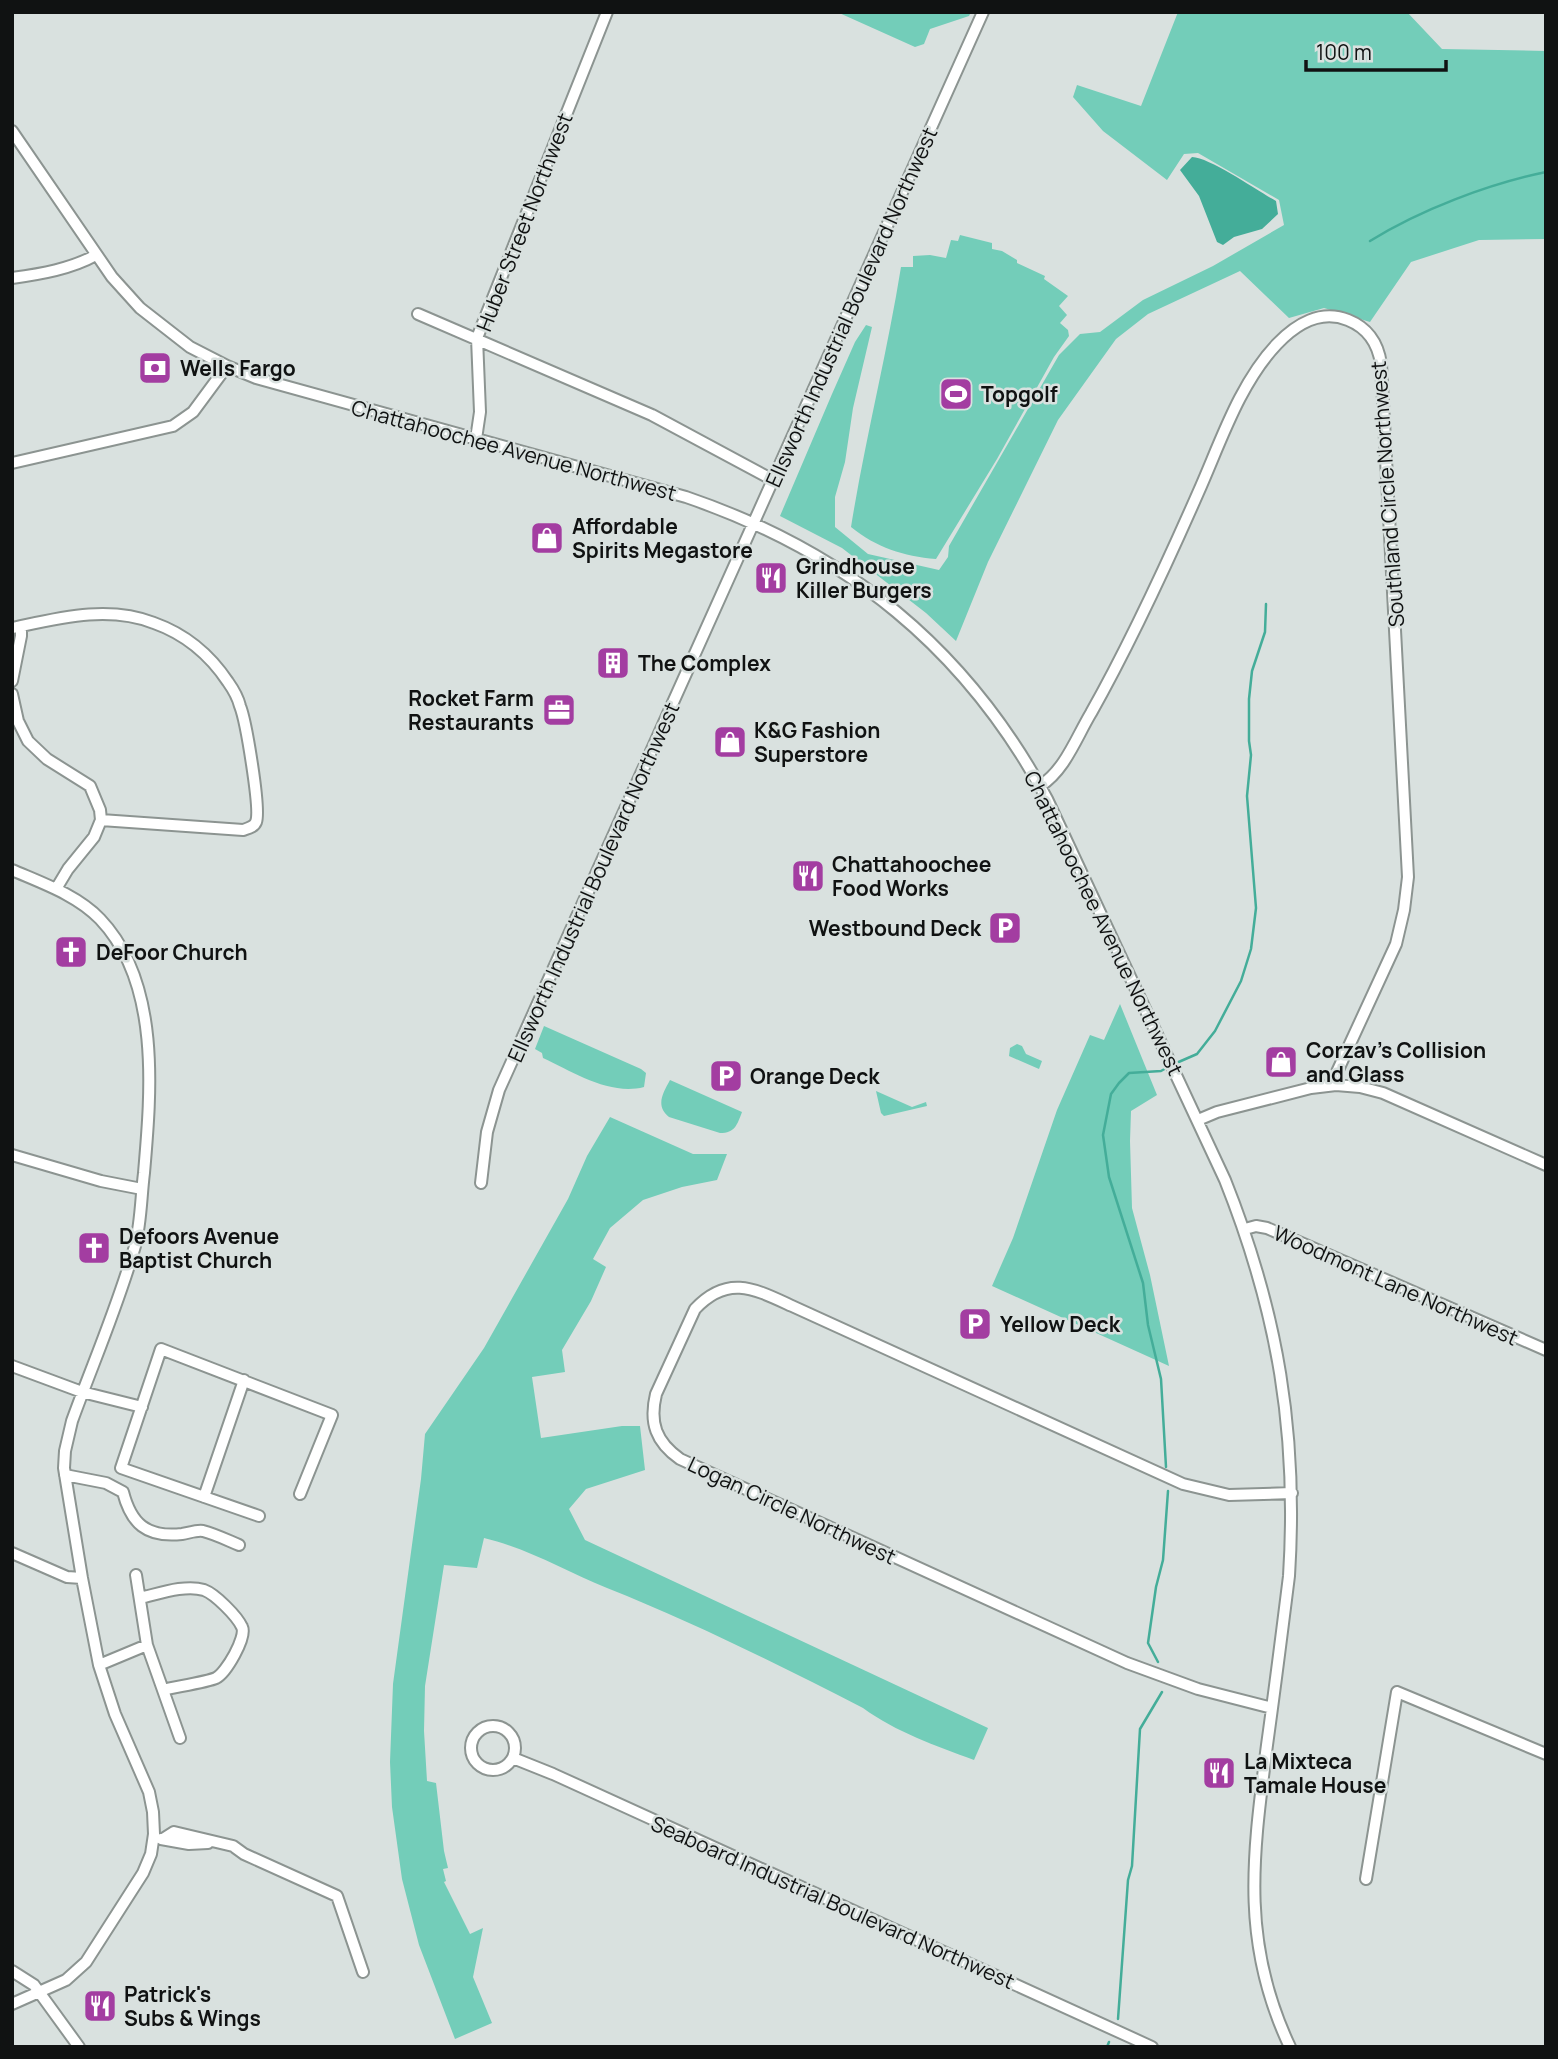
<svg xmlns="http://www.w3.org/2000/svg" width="1558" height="2059" viewBox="0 0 1558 2059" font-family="Manrope,sans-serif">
<rect width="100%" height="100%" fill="#d9e1df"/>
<path fill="#73cdb9" d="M837,12H971L969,16L930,29L924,44L915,47Z
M1178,12H1407L1442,49L1546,51V239L1479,240L1411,262L1370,322L1324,308L1289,318L1240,271L1148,314L1116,339L1058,420L988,562L956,641L926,613L842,548L780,516L832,394L855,342L866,325L872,327L853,408L845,462L835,497V527L868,554L939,570L948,557L949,546L1059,355L1080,334L1100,332L1143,300L1213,266L1284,225L1279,200L1198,153L1184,154L1167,180L1103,131L1073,97L1077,85L1141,106Z
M960,235L992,243V249L1002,251L1017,260V263L1045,276L1044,279L1068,296L1059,306L1067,315L1060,323L1068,330L1069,336L1054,357L997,459L936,559C903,556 877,548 851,527C865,440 887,354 901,267H913V256L930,255L946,258L951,240L958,241Z
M1120,1004L1157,1095L1131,1111L1130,1141L1132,1208L1150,1275L1169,1366L992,1286L1013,1238L1057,1110L1090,1035L1104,1040Z
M544,1026L641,1069L646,1073L644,1087C610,1096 573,1072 543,1058L542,1053L535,1049Z
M1017,1044L1022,1046L1026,1054L1042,1061L1039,1069L1009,1056L1010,1048Z
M670,1080L742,1112C737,1125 735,1133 720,1133L669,1117C655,1106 663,1093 670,1080Z
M876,1091L912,1107L926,1102L927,1106L884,1116L881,1113Z
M610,1117L693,1154H727L717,1180L682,1187L643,1200L610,1228L593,1259L606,1267L591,1301L562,1350L565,1372L532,1377L541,1438L622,1426H640L645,1470L586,1489L569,1509L585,1540L988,1728L974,1760C936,1746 896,1732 863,1708C779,1665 695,1623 607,1588C566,1571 527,1548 484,1538L477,1568L444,1565L425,1686L424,1731L427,1781L436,1783L444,1851L448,1868L443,1869L446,1881L444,1882L470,1934L483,1928L473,1977L492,2023L455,2039L419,1945L402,1879L392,1807L390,1762L393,1684L421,1479L425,1434L484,1348L568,1199L587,1156Z"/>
<path fill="#44ad99" d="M1192,157C1211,158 1256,190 1276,201L1278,214L1262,229L1234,237L1223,245L1217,242L1199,196L1180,170Z"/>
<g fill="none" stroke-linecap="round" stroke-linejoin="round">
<path stroke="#44ad99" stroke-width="2.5" d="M1370,241C1420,210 1488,184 1546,172
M1174,1064L1197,1054L1215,1031L1241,981L1251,949L1256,908L1247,796L1251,755L1249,741V699L1252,671L1265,632L1266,604
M1166,1467L1161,1379L1148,1325L1143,1283L1109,1177L1103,1135L1111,1094L1119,1083L1129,1073L1161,1071L1168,1067
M1158,1662L1148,1643L1156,1587L1163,1560L1168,1491
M1118,2019L1128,1880L1132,1866L1140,1729L1162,1692
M1107,2047L1109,2042"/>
<defs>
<path id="minor" d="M12,131L112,277L140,308L190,347L227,366L256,378L686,497C847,552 966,648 1047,799L1225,1180C1278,1313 1298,1433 1289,1576C1282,1632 1275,1688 1267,1745C1253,1855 1240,1942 1290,2047
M12,278C41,274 71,269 96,255
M418,314L652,415L773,480
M476,439L480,412L477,338L607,12
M12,463L173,426L193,412L227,366
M12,628C59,618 108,605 154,623C185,634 210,655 228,682C233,689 238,698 240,706C246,721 261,810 256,822C254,827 249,828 243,830L101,820
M12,681L21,636V626
M12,694L18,721L28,741L47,759L90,786L100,810L101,820L94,837L68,869L56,889
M1040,786C1065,770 1076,738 1091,713C1131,642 1165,568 1198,493C1220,444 1239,384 1277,344C1296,324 1321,309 1348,320C1368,328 1378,343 1381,364L1408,877L1404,910L1396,944L1337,1072L1336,1085
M12,870C42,883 77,895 100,919C161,983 151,1092 144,1173C141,1197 141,1223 135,1246C118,1306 93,1363 72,1421L65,1451L64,1468L82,1578L99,1665L115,1714L149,1792L153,1812L154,1834L151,1854L143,1873L86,1962L66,1980L12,2004
M1198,1120L1217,1112L1311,1088L1336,1085L1360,1087L1383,1093L1546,1165
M12,1155L101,1181L142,1189
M481,1183L487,1132L499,1090L983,12
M1245,1229L1256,1226L1267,1228L1546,1350
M12,1366L82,1392L142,1407
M65,1475L106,1483L123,1492C131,1523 146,1538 182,1534C189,1533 196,1530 203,1531C215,1534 227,1540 239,1545
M204,1497L244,1380
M259,1516L121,1468L161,1349L332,1415L300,1494
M12,1553L67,1577L82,1578
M136,1575L147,1645L180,1738
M140,1598C158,1594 185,1584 204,1590C215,1594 237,1616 242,1627C247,1637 226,1673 216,1678C207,1682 175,1687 163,1690
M99,1665L147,1645
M1272,1708L1198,1689L1127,1663L680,1459C656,1442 649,1423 656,1394L695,1309C728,1274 755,1289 792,1306L1183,1484L1229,1495L1292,1493
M471 1748a22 22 0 1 1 44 0a22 22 0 1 1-44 0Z
M513,1758L553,1774L1152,2047
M161,1839L189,1844L208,1843
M163,1839L174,1832L233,1846L244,1854L337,1896L363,1972
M1366,1879L1397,1692L1546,1754
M12,1971L34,1985L79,2047"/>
</defs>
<use href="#minor" stroke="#8c9491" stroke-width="14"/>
<use href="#minor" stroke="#fff" stroke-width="10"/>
</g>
<defs>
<symbol id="bank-square" viewBox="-11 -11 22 22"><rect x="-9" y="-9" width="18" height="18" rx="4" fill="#a33da1" stroke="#d9e1df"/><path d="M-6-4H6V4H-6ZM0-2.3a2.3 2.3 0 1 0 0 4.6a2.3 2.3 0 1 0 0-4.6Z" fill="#fff"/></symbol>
<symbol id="stadium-square" viewBox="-11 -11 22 22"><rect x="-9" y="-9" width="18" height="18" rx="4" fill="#a33da1" stroke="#d9e1df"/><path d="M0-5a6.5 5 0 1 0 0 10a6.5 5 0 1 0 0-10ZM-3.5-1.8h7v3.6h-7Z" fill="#fff"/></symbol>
<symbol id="shop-square" viewBox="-11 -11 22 22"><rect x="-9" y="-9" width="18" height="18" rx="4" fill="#a33da1" stroke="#d9e1df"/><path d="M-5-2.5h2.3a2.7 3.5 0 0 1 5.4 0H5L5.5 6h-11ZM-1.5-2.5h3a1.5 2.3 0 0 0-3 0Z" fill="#fff"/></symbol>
<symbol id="restaurant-square" viewBox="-11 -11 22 22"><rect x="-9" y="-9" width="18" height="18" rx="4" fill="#a33da1" stroke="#d9e1df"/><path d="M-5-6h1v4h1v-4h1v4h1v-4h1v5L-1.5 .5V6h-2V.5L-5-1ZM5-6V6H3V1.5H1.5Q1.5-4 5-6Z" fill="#fff"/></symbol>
<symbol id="building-square" viewBox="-11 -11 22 22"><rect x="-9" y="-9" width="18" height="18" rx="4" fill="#a33da1" stroke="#d9e1df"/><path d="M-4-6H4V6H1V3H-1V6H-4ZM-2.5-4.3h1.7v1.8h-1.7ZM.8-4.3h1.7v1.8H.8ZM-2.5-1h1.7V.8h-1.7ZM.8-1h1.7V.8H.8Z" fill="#fff"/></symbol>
<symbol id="office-square" viewBox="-11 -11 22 22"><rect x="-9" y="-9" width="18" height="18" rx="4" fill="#a33da1" stroke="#d9e1df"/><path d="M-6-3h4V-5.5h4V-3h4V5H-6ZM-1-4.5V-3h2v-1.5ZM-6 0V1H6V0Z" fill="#fff"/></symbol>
<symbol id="parking-square" viewBox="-11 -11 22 22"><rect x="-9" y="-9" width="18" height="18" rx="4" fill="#a33da1" stroke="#d9e1df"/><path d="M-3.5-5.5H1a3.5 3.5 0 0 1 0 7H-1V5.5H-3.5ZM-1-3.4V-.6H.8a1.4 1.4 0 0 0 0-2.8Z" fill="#fff"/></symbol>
<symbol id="church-square" viewBox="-11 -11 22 22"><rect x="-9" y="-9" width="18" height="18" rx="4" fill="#a33da1" stroke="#d9e1df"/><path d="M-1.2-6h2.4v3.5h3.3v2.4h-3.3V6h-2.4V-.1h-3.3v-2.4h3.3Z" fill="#fff"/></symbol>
</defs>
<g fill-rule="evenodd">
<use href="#bank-square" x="136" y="349" width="38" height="38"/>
<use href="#stadium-square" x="937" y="375" width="38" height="38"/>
<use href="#shop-square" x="528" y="519" width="38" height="38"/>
<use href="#restaurant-square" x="752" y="559" width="38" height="38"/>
<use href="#building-square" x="594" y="644" width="38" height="38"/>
<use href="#office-square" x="540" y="691" width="38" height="38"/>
<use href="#shop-square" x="711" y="723" width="38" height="38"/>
<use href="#restaurant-square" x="789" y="857" width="38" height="38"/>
<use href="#parking-square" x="986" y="909" width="38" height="38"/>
<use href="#church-square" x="52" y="933" width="38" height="38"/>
<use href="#shop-square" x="1262" y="1043" width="38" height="38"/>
<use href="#parking-square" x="707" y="1057" width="38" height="38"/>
<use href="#church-square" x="75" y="1229" width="38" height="38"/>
<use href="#parking-square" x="956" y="1305" width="38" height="38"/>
<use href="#restaurant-square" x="1200" y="1754" width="38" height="38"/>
<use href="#restaurant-square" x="81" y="1987" width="38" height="38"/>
</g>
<g text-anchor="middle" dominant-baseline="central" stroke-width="5" stroke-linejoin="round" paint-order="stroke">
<g font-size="21" fill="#101212" stroke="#d9e1df">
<text transform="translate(524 222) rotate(-69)">Huber Street Northwest</text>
<text transform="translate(851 307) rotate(-66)">Ellsworth Industrial Boulevard Northwest</text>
<text transform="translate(514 450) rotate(15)">Chattahoochee Avenue Northwest</text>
<text transform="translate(1387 494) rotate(-94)">Southland Circle Northwest</text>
<text transform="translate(593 882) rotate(-66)">Ellsworth Industrial Boulevard Northwest</text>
<text transform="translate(1104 923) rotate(64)">Chattahoochee Avenue Northwest</text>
<text transform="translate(1396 1285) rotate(24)">Woodmont Lane Northwest</text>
<text transform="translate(792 1510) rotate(25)">Logan Circle Northwest</text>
<text transform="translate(833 1902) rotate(24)">Seaboard Industrial Boulevard Northwest</text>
</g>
<g font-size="21" font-weight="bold" fill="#101212" stroke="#d9e1df" text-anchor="start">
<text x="180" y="368">Wells Fargo</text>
<text x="981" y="394">Topgolf</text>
<text x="572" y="526">Affordable<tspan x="572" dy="24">Spirits Megastore</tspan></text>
<text x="796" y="566">Grindhouse<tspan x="796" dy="24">Killer Burgers</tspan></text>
<text x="638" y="663">The Complex</text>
<text x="534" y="698" text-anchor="end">Rocket Farm<tspan x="534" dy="24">Restaurants</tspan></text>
<text x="754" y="730">K&amp;G Fashion<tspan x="754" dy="24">Superstore</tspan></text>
<text x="832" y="864">Chattahoochee<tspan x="832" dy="24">Food Works</tspan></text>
<text x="981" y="928" text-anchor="end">Westbound Deck</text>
<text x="96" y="952">DeFoor Church</text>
<text x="1306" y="1050">Corzav's Collision<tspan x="1306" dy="24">and Glass</tspan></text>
<text x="750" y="1076">Orange Deck</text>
<text x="119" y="1236">Defoors Avenue<tspan x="119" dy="24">Baptist Church</tspan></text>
<text x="1000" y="1324">Yellow Deck</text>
<text x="1244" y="1761">La Mixteca<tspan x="1244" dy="24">Tamale House</tspan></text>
<text x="124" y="1994">Patrick's<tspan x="124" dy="24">Subs &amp; Wings</tspan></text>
</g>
</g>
<rect width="1558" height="2059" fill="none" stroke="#101212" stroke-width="28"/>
<path d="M1306 60v10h140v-10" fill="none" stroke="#101212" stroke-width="3.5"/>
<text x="1316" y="60" font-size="21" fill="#101212" stroke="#d9e1df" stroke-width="5" paint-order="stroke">100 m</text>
</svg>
